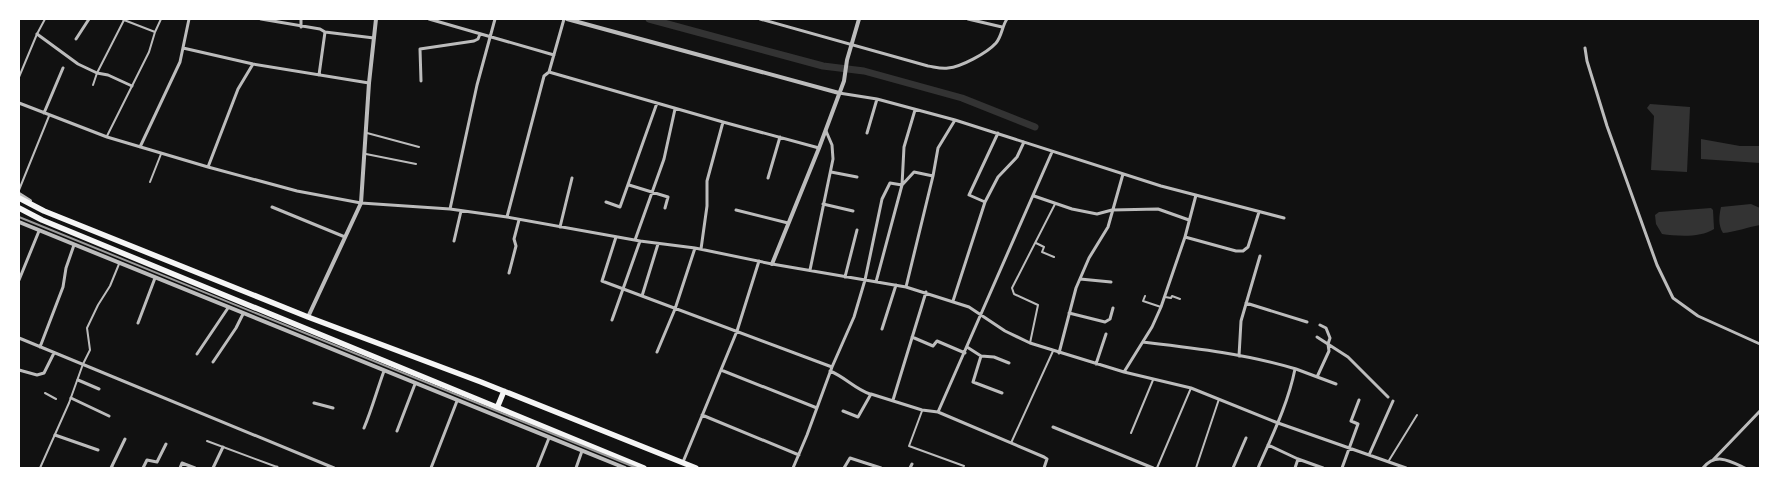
<svg xmlns="http://www.w3.org/2000/svg" width="1779" height="487" viewBox="0 0 1779 487" font-family="Lora,serif">
<rect width="100%" height="100%" fill="#111"/>
<path fill="#333" d="M1650,104L1690,107L1687,172L1651,170L1654,116L1647,108Z
M1701,139L1740,146H1760V163L1701,159Z
M1751,204L1760,208V225C1747,227 1736,232 1723,233C1718,225 1719,216 1721,207Z
M1711,208L1713,210L1714,229C1700,238 1677,236 1662,234L1656,224L1655,215L1659,212Z"/>
<g fill="none" stroke-linecap="round" stroke-linejoin="round">
<path stroke="#333" stroke-width="7" d="M649,19L823,66L864,71L962,98L1035,127"/>
<path stroke="#bcbcbc" stroke-width="2" d="M155,32L161,19
M19,77L37,34L45,19
M93,85L97,73L124,20L122,19
M367,133L419,147
M107,136L149,52L155,32L124,20
M366,154L416,164
M150,182L161,154
M19,190L49,116
M1036,243L1044,247L1042,252L1054,257
M1145,296L1143,301L1161,307
M1165,297L1171,298L1172,296L1180,299
M1030,343L1038,305L1014,294L1012,288L1055,204
M45,393L56,399
M922,411L909,446L964,466
M1131,433L1153,380
M207,441L277,467
M1011,443L1053,351
M1388,462L1417,415
M40,468L69,403L83,364L90,350L87,328L98,305L110,286L119,264
M1157,468L1191,388
M1196,468L1219,399"/>
<path stroke="#bcbcbc" stroke-width="3" d="M261,19L320,29L325,32L374,38
M429,19L554,55
M760,19L928,66C935,67 941,69 948,68C961,67 987,53 996,43C1002,36 1002,26 1007,19
M968,19L1002,27
M301,27V19
M37,34L78,64L97,73L108,75L132,86
M76,39L89,19
M183,48L253,64L369,83
M1585,48L1587,61L1607,126L1657,265L1673,298L1698,316L1760,344
M549,72L723,122L819,148
M319,75L325,32
M421,81L420,49L474,41L478,39L480,34
M839,93L877,99L955,120L1161,186L1284,218
M19,103L107,137L208,167L297,191L361,203L450,209L507,217L640,241L695,248L772,264L906,287L969,307L1005,331L1030,343L1124,372L1191,388L1278,423L1406,468
M44,113L63,68
M867,133L877,99
M140,147L180,62L189,19
M208,167L238,89L253,64
M831,172L857,177
M768,178L780,137
M629,185L668,197L665,208
M1196,195L1185,237L1236,251H1243L1248,247L1259,212
M1034,196L1072,209L1097,214L1112,210L1158,209L1189,220
M606,202L620,207L657,103
M985,202L969,195L998,133
M823,204L853,211
M272,207L345,237
M450,209L477,85L495,19
M736,210L788,223
M507,217L544,76L549,72L564,19
M560,227L572,178
M616,237L602,281L832,367
M635,240L664,159L675,109
M454,241L461,211
M701,249L707,206V181L723,122
M810,270L833,159L832,145L826,131
M509,273L516,246L514,239L519,220
M845,277L857,230
M1080,279L1111,282
M19,280L39,231
M876,282L902,185L904,147L915,110
M906,287L933,176L938,148L955,120
M642,296L658,244
M953,301L985,202L998,177L1017,157L1024,142
M1246,303L1307,322
M1069,313L1105,322L1110,319L1113,308
M612,320L640,241
M138,323L155,278
M882,329L896,285
M912,337L933,346L937,341L965,353
M1317,337L1348,357L1388,397
M19,338L334,468
M1143,342C1194,348 1247,354 1296,369C1309,374 1323,379 1336,384
M40,347L63,287L66,268L74,245
M967,347L981,356L994,357L1009,363
M657,352L675,309L695,248
M1059,353L1076,288L1089,258L1108,227L1123,174
M197,354L228,308
M981,356L973,382L1002,393
M1239,356L1241,321L1260,256
M213,362L236,328L243,314
M1096,364L1106,334
M19,370L37,375L44,373L54,353
M721,370L817,408
M830,371C845,377 855,389 870,394
M1124,372L1152,327L1161,307L1185,237
M1317,377L1329,351L1328,344L1330,338L1326,328L1320,325
M78,380L99,389
M71,398L109,416
M893,400L926,292
M314,403L333,408
M843,411L858,417L871,394L922,410L938,412L1044,457L1047,459L1044,468
M938,412L1052,152
M702,415L799,455
M1053,427L1153,468
M364,428C372,409 377,390 384,371
M397,431L415,384
M55,435L98,450
M1268,445L1298,459L1323,468
M1369,455L1393,401
M1713,460L1760,411
M683,462L737,331L759,261
M113,468H111L125,439
M143,468L147,460L157,462L166,444
M180,468L182,463L195,468
M213,468L223,447
M276,468L277,467
M431,468L457,401
M537,468L549,438
M576,468L582,451
M793,468L807,435L832,367L854,317L865,280L882,199L890,183L902,185L914,172L933,176
M844,468L850,458L881,468
M910,468L912,464
M1233,468L1246,438
M1258,468C1272,436 1288,404 1295,369
M1295,468L1298,459
M1342,468L1358,424L1351,421L1359,400
M1703,468C1716,452 1730,461 1745,468"/>
<path stroke="#bcbcbc" stroke-width="4" d="M567,19L839,93
M19,194L30,201
M19,222L625,468
M772,264L819,148L844,81L847,60L859,19
M308,317L361,203L369,83L376,19"/>
<path stroke="#f5f5f5" stroke-width="5.5" d="M19,198L44,211L308,317L481,382L696,468
M19,208L42,220L644,468
M497,408L504,391"/>
<path stroke="#9a9a9a" stroke-width="2" d="M19,217L637,468"/>
</g>
<rect width="1779" height="487" fill="none" stroke="#ffffff" stroke-width="40"/>
</svg>
